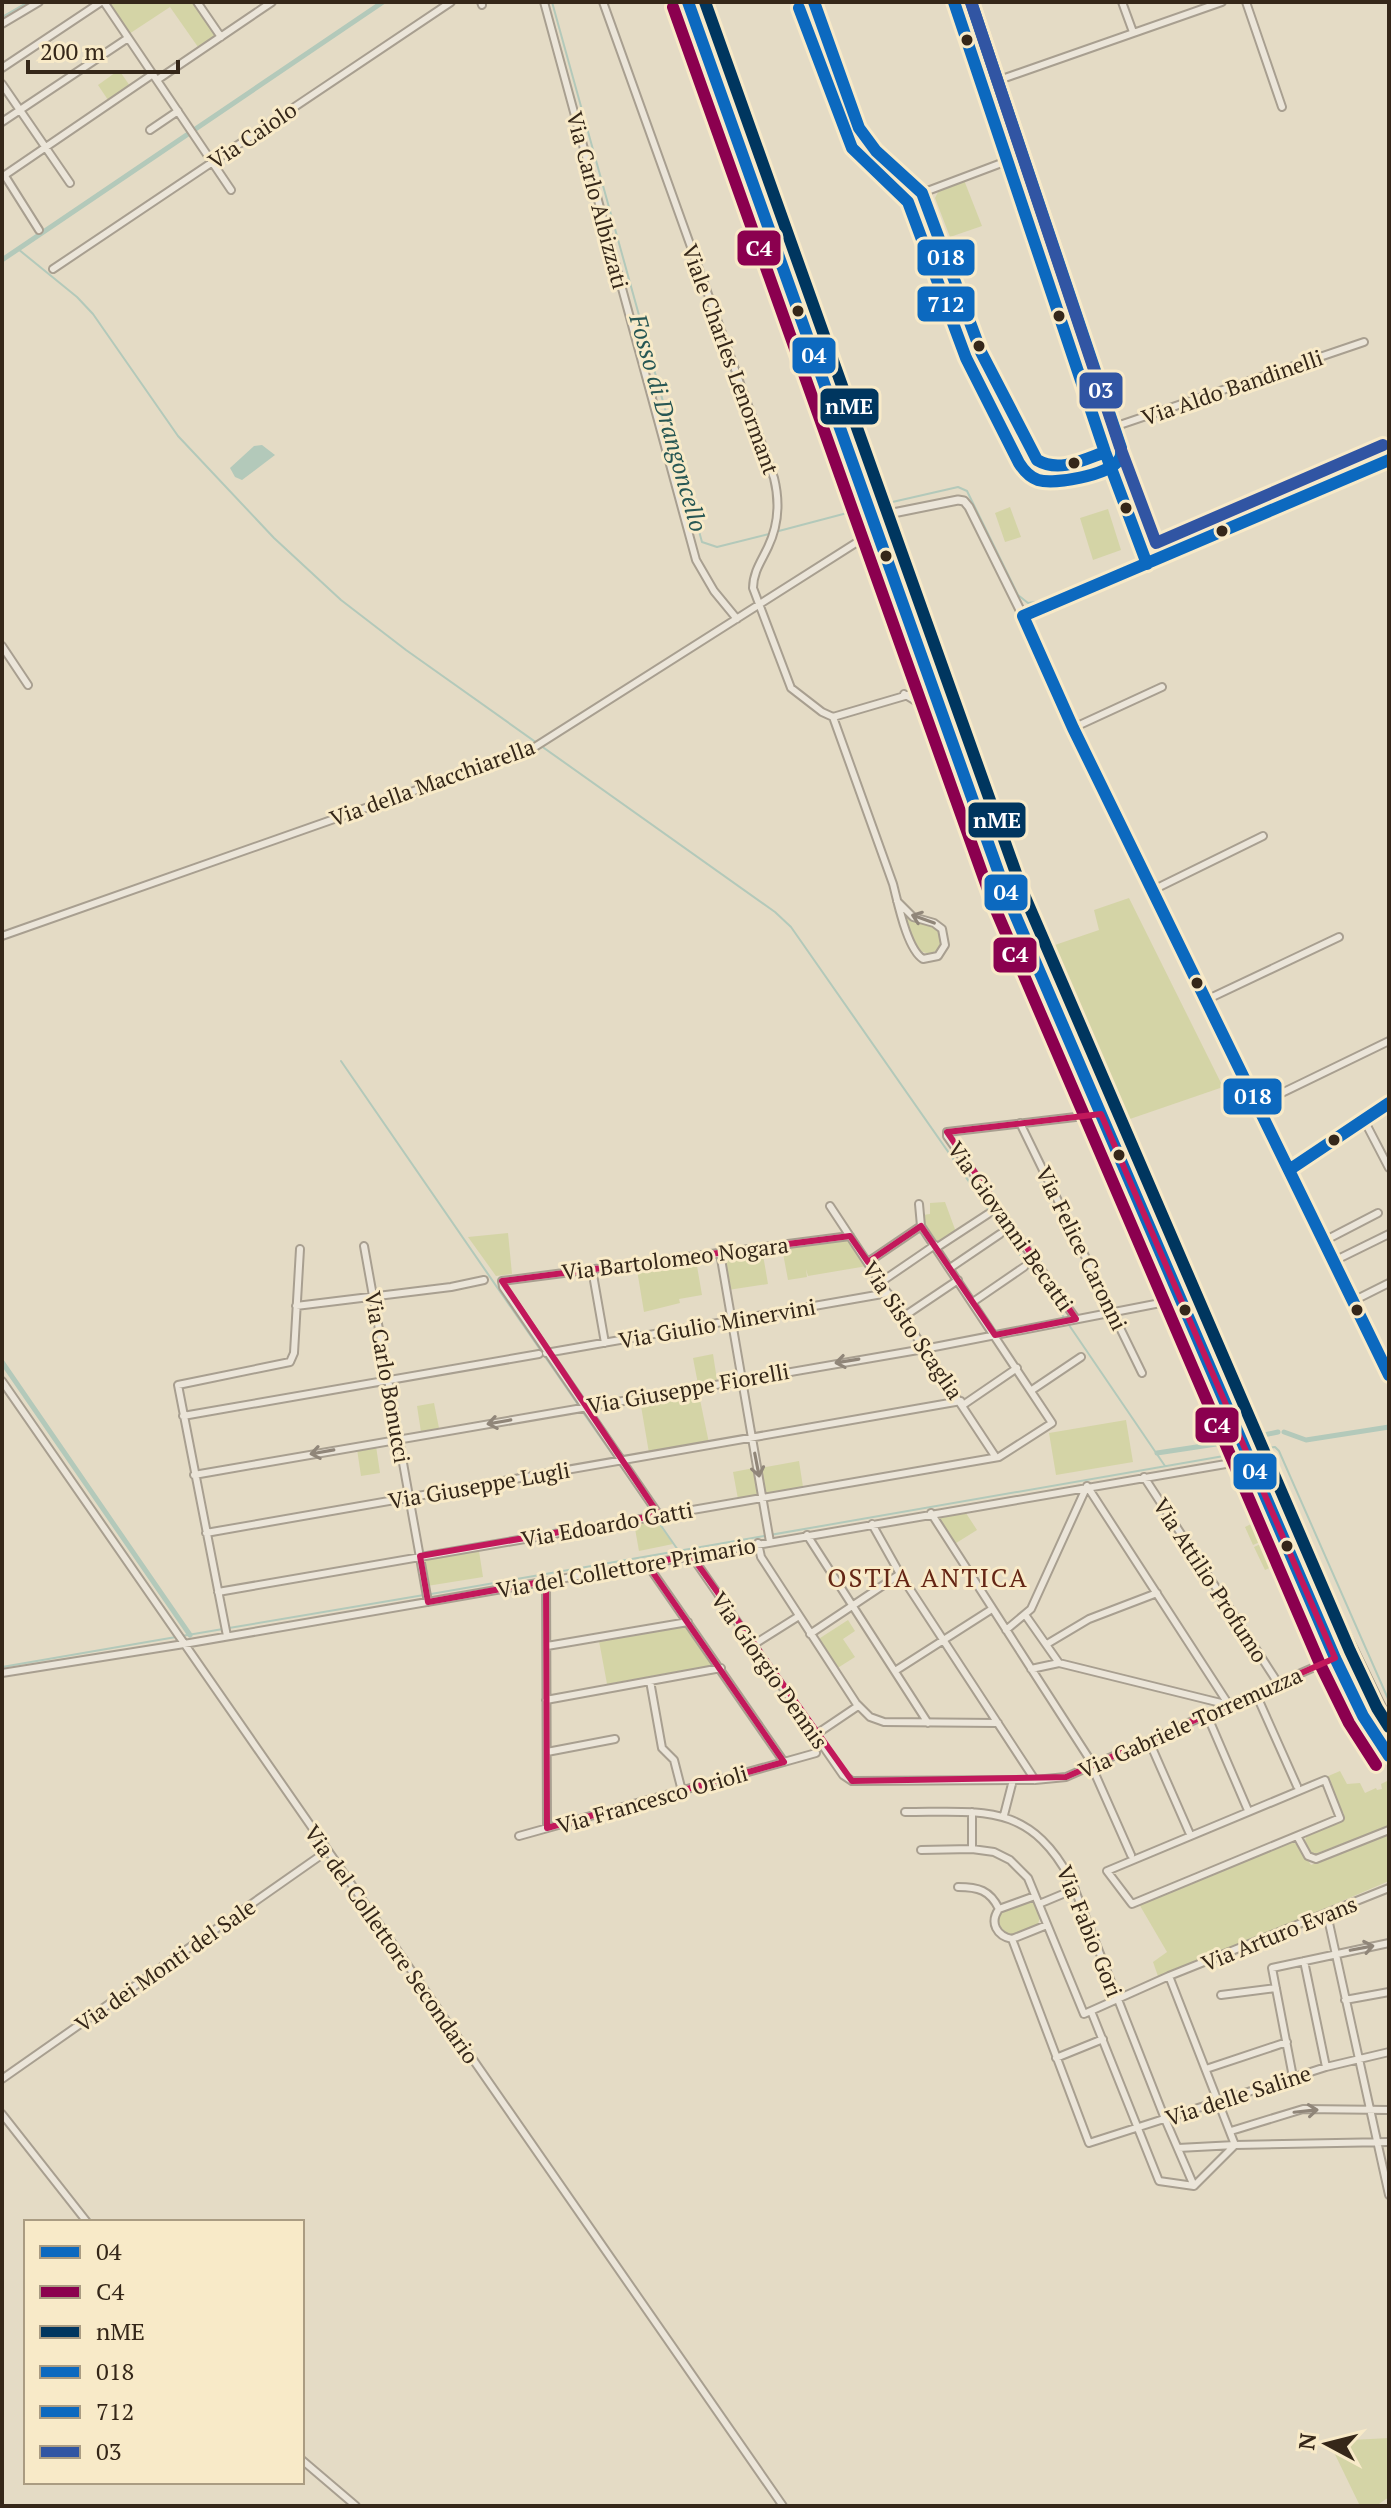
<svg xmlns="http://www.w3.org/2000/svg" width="1391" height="2508" viewBox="0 0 1391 2508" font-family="'PT Serif',serif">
<rect width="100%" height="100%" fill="#e4dbc5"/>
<path fill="#d4d4a6" d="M107,2H195L217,36L198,47L170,7L129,34Z
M119,70L130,86L108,100L98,85Z
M964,180L982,226L950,237L935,198L939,190Z
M1010,507L1021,537L1005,542L995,513Z
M1108,509L1121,550L1093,560L1080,518Z
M1129,898L1223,1087L1127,1120L1052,946L1099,930L1094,910Z
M903,912L914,921L938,928L942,940L938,950L929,954L917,950Z
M945,1202L956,1232L937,1243L925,1225L923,1215L930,1214V1203Z
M508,1233L512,1274L496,1276L468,1237Z
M850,1240L867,1266L808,1276L806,1269L807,1277L788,1280L782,1248Z
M762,1249L768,1284L728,1290L723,1256Z
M696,1260L702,1295L679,1299L680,1303L644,1312L637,1270Z
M713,1354L717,1380L698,1384L693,1358Z
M698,1390L709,1443L649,1453L640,1400Z
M434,1403L439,1428L421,1432L417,1406Z
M1126,1420L1133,1462L1056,1475L1049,1433Z
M376,1446L380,1473L361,1476L357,1449Z
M799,1461L803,1487L766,1494L761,1468Z
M754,1468L759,1495L738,1499L733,1472Z
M964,1510L977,1530L953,1545L937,1519L939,1515Z
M1265,1517L1274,1536L1253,1545L1245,1527Z
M655,1519L673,1544L639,1551L634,1523Z
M1275,1537L1285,1561L1265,1570L1254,1547Z
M479,1551L483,1577L427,1586L423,1559Z
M848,1620L855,1631L843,1639L855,1657L836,1669L817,1640Z
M686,1626L714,1665L607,1684L599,1641Z
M1340,1771L1347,1784L1360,1783L1365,1793L1376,1788L1377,1790L1382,1789L1381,1784L1389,1780V1826L1312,1855L1305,1841L1306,1837L1342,1821L1341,1816L1344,1814L1331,1791L1333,1789L1330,1779L1326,1777Z
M1389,1833V1881L1159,1979L1153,1962L1167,1952L1139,1904L1290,1842L1297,1844L1311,1865Z
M1032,1898L1040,1917L1038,1924L1012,1936H1008L996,1926C999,1906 1015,1905 1032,1898Z
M1389,2438V2497L1376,2506H1360L1330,2444L1333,2441Z"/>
<path fill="#b3c9ba" d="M262,445L275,455L242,480L235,477L230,468L254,446Z"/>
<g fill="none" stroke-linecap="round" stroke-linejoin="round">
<path stroke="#b3c9ba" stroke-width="2" d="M552,2L702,542L717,547L769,534
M2,17L28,2
M18,249L77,297L93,314L178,436L274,538L341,600L406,650L775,912L791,927L1065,1319
M888,503L958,487L967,491L1018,595L1028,603L1043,601L1142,559
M775,532L866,508
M1148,556L1389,452
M341,1061L579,1406
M1069,1325L1165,1466
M582,1411L615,1458
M1267,1448L1275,1447L1279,1451L1389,1701
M619,1464L654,1514
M657,1520L678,1550
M431,1594L1241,1453
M229,1628L424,1595
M182,1636L223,1629
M2,1667L176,1637"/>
<path stroke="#b3c9ba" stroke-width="5" d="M2,260L383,2
M2,1362L190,1635
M1284,1432L1306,1440L1389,1427
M1264,1435L1278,1432
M1157,1453L1236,1441"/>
<defs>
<path id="minor" d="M104,2L231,190
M197,2L221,37
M481,2L482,5
M544,2L696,560L714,591L737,619
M603,2L774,478C780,502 779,524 768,547C762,560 753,572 753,588L791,688L822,712L833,717L932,688
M1122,2L1133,32
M1246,2L1282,107
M2,24L39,2
M2,68L101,2
M157,80L272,2
M2,84L70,183
M982,86L1222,2
M2,122L128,38
M150,130L178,111
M5,176L39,230
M2,177L153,74
M922,193L1007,161
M53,269L451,2
M1099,432L1364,342
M2,646L28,685
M904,694L919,703L945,727
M833,717L893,884C898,903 907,949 923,959L938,956L945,945L942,929L934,923L913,917L897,901
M1073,728L1162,687
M1153,890L1263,836
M2,936L530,750L870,534
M1206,1000L1339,937
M1257,1105L1389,1041
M1364,1120L1389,1168
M1020,1123L1142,1373
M1289,1170L1389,1103
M830,1206L995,1456
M1324,1241L1378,1213
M364,1246L428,1602
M936,1248L988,1214
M720,1253L770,1542
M1334,1261L1389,1234
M868,1262L921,1226
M950,1268L1000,1234
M592,1269L605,1343
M881,1282L935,1245
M1353,1301L1389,1283
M973,1302L1024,1267
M296,1306L451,1287L484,1280
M903,1317L958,1280
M1076,1319L947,1136V1132L1101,1114
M546,1353L888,1293
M2,1381L783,2506
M1032,1390L1081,1357
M963,1405L1017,1368
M183,1416L539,1354
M194,1475L924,1349L1181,1299
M1144,1477L1278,1683
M1087,1486L1229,1705
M931,1513L1094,1766
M659,1515L503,1287L502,1281L850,1236
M872,1524L900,1574L1035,1780
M206,1533L961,1401
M807,1535L928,1723
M758,1543L761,1557L856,1703L870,1717L884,1722L998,1723
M691,1555L843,1775L852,1781L1035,1780L1066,1777L1335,1658
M647,1564L784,1762
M546,1581L547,1828
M218,1592L999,1457L1052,1423L921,1226L919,1204
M1026,1616L1059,1663
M1006,1630L1031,1609L1087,1486
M810,1634L900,1574
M227,1636L178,1385L290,1362L294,1353L300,1249
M1047,1644L1089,1619L1157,1593
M753,1645L799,1616
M547,1646L688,1622
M1031,1669L1059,1663L1229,1705
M895,1671L992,1609
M2,1673L184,1644L1249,1460
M650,1681L662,1748L674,1760L682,1791
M1256,1694L1297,1786
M546,1700L721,1668
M1207,1715L1247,1808
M815,1735L858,1706
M1149,1741L1189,1832
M547,1752L615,1739
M1092,1767L1131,1855
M1325,1780L1340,1818L1132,1904L1107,1871Z
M905,1812C983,1812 1029,1802 1071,1880L1165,2119L1194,2186
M972,1812V1849
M1004,1815L1013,1780
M519,1836L816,1753
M1297,1836L1308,1856L1316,1859L1389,1830
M921,1850L972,1849L994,1852L1010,1860L1028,1878L1084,2014L1169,1976L1389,1888
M958,1887C978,1887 990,1890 999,1909
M1035,1896L999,1909C989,1923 997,1936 1012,1939L1047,1925
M1039,1904L1075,1889
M1327,1914L1389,2195
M1012,1939L1089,2143L1326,2067L1389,2052
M1304,1961L1326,2067
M1221,1995L1276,1988
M1345,2000L1389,1992
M1091,2011L1159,2181L1194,2186L1235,2145L1169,1976
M1056,2058L1103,2039
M1206,2069L1287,2042
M1293,2077L1272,1968L1389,1943
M2,2079L327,1851
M2,2114L87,2222
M1231,2131L1303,2109L1389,2110
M1178,2148L1235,2145L1389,2142
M302,2460L356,2506"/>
<path id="tertiary" d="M814,2L859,128L866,140L876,151L922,193L981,352L1037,460C1055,475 1086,458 1105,452
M954,2L1105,452L1147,564
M888,514L958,500L964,501L969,507L1023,616L1073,728L1389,1375
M1023,616L1389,460"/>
<path id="secondary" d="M688,2L1007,896L1335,1658L1363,1716L1389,1756
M707,2L1020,882L1342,1627L1389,1724"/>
<path id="primary" d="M696,2L1019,897L1327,1620L1361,1692L1389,1740"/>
</defs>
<use href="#minor" stroke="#a89f90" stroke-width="10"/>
<use href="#tertiary" stroke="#a89f90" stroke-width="11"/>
<use href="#secondary" stroke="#978f80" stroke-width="12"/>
<use href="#primary" stroke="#8d8577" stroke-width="13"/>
<use href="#minor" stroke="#ebe5d9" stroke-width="6"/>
<use href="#tertiary" stroke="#ebe5d9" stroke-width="7"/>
<use href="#secondary" stroke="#ebe5d9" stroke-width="8"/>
<use href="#primary" stroke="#e3dbc9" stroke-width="9"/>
<defs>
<path id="bus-1" d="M688,2L1007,896L1335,1658L1363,1716L1389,1756"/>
<path id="bus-2" d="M673,7L992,901L1320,1664L1349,1723L1376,1765"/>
<path id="bus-3" d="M705,2L1022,890L1350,1651L1377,1708L1389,1727"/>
<path id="bus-4" d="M814,2L859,128L876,151L922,193L981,352L1037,460C1059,473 1083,460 1105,452
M954,2L1105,452L1147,564
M1389,460L1023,616L1073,728L1389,1375
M1289,1170L1389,1103"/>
<path id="bus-5" d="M799,8L852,148L908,202L966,358L1019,463C1024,471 1029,477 1038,480C1054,485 1108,475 1118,461C1122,456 1121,454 1121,448L971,2"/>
<path id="bus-6" d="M971,2L1120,447L1156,543L1383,445"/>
</defs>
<use href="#bus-1" stroke="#f8eac8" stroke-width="18"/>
<use href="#bus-2" stroke="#f8eac8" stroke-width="18"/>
<use href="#bus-3" stroke="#f8eac8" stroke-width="18"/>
<use href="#bus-4" stroke="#f8eac8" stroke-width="18"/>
<use href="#bus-5" stroke="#f8eac8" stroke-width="18"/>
<use href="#bus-6" stroke="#f8eac8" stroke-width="18"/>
<use href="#bus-1" stroke="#0c69bf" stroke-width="12"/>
<use href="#bus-2" stroke="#8b004f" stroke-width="12"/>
<use href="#bus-3" stroke="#00365f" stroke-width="12"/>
<use href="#bus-4" stroke="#0c69bf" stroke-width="12"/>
<use href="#bus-5" stroke="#0c69bf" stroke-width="12"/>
<use href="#bus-6" stroke="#3155a3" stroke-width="12"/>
</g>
<defs><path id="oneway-shaft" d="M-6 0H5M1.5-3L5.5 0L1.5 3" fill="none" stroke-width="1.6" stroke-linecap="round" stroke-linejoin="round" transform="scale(2)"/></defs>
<g stroke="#908679">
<use href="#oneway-shaft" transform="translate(923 919) rotate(-160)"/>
<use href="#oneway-shaft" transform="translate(847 1361) rotate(171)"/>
<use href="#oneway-shaft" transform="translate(499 1422) rotate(170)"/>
<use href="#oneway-shaft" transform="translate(322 1452) rotate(170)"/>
<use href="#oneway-shaft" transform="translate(757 1465) rotate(79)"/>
<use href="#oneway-shaft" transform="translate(1362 1948) rotate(-11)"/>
<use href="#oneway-shaft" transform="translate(1306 2111) rotate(-6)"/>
</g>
<path fill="none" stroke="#c2185b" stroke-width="6" stroke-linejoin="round" d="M1101,1114L1335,1658L1066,1777L852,1781L691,1555L647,1564L784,1762L547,1828L546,1581L428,1602L420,1556L659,1515L502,1281L850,1236L868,1262L921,1226L995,1335L1076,1319L947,1132Z"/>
<g fill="#352719" stroke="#f8eac8" stroke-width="3">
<circle cx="967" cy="40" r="7"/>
<circle cx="798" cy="311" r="7"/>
<circle cx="1059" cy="316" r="7"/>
<circle cx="979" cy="346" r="7"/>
<circle cx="1074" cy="463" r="7"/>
<circle cx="1126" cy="508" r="7"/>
<circle cx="1222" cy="531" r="7"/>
<circle cx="886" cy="556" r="7"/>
<circle cx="1197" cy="983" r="7"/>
<circle cx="1334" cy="1140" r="7"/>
<circle cx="1119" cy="1155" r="7"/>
<circle cx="1185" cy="1310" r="7"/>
<circle cx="1357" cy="1310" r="7"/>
<circle cx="1287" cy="1546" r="7"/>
</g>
<g text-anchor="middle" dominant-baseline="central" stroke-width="6" stroke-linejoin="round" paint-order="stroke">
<g font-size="22" fill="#352719" stroke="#f8eac8">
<text transform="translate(252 135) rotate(-34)">Via Caiolo</text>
<text transform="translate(598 200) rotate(75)">Via Carlo Albizzati</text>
<text transform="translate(731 359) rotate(70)">Viale Charles Lenormant</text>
<text transform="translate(1232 387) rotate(-19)">Via Aldo Bandinelli</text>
<text transform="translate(432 782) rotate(-20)">Via della Macchiarella</text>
<text transform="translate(1011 1226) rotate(55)">Via Giovanni Becatti</text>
<text transform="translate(1082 1248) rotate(64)">Via Felice Caronni</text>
<text transform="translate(675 1258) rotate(-7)">Via Bartolomeo Nogara</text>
<text transform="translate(717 1323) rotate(-10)">Via Giulio Minervini</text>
<text transform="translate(913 1330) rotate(56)">Via Sisto Scaglia</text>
<text transform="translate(388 1377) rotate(80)">Via Carlo Bonucci</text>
<text transform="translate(688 1388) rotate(-10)">Via Giuseppe Fiorelli</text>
<text transform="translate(479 1485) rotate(-10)">Via Giuseppe Lugli</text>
<text transform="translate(607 1524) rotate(-10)">Via Edoardo Gatti</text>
<text transform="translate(626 1567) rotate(-10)">Via del Collettore Primario</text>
<text transform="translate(1211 1580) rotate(57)">Via Attilio Profumo</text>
<text transform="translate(770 1670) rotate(55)">Via Giorgio Dennis</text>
<text transform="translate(1190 1722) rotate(-24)">Via Gabriele Torremuzza</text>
<text transform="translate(652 1799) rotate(-16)">Via Francesco Orioli</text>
<text transform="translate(1090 1931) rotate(68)">Via Fabio Gori</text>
<text transform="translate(1279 1933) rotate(-22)">Via Arturo Evans</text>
<text transform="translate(392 1944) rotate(55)">Via del Collettore Secondario</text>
<text transform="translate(165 1965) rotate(-35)">Via dei Monti del Sale</text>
<text transform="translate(1238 2095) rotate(-18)">Via delle Saline</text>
</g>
<g font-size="24" font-style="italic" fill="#275754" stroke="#f8eac8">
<text transform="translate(669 423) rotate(74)">Fosso di Drangoncello</text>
</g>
<g font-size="26" letter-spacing="2" fill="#652615" stroke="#f8eac8">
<text x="928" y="1577">OSTIA ANTICA</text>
</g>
</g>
<g stroke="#f8eac8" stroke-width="3">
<rect x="736" y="229" width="46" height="38" rx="8" fill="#8b004f"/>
<rect x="916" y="238" width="60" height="39" rx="8" fill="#0c69bf"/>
<rect x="916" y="285" width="60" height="38" rx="8" fill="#0c69bf"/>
<rect x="791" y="336" width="46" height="39" rx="8" fill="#0c69bf"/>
<rect x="1078" y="371" width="46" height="39" rx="8" fill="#3155a3"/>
<rect x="819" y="387" width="61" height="39" rx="8" fill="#00365f"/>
<rect x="967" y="801" width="60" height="38" rx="8" fill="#00365f"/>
<rect x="983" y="873" width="46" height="39" rx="8" fill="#0c69bf"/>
<rect x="992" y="936" width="46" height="38" rx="8" fill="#8b004f"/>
<rect x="1222" y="1077" width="61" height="39" rx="8" fill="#0c69bf"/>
<rect x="1194" y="1406" width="46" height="38" rx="8" fill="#8b004f"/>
<rect x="1232" y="1452" width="46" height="39" rx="8" fill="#0c69bf"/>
</g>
<g font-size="22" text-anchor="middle" font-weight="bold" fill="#fff">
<text x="759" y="256">C4</text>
<text x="946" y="265">018</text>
<text x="946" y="312">712</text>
<text x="814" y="363">04</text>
<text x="1101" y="398">03</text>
<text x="849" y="414">nME</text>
<text x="997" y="828">nME</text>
<text x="1006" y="900">04</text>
<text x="1015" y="962">C4</text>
<text x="1253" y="1104">018</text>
<text x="1217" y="1433">C4</text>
<text x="1255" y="1479">04</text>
</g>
<rect width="1391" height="2508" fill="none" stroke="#352719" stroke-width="8"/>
<rect x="24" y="2220" width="280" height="264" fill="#f8eac8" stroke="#aa9c82" stroke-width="2"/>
<rect x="40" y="2246" width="40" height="12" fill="#0c69bf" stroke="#aa9c82" stroke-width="2"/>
<text x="96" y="2260" font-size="24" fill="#352719">04</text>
<rect x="40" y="2286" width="40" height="12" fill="#8b004f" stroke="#aa9c82" stroke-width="2"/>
<text x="96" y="2300" font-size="24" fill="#352719">C4</text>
<rect x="40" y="2326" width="40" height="12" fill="#00365f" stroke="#aa9c82" stroke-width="2"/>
<text x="96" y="2340" font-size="24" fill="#352719">nME</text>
<rect x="40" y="2366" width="40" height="12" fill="#0c69bf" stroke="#aa9c82" stroke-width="2"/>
<text x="96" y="2380" font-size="24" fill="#352719">018</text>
<rect x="40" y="2406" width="40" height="12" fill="#0c69bf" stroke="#aa9c82" stroke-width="2"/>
<text x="96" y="2420" font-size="24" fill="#352719">712</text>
<rect x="40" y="2446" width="40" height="12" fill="#3155a3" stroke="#aa9c82" stroke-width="2"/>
<text x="96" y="2460" font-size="24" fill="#352719">03</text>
<g transform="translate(1327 2444) rotate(277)" stroke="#f8eac8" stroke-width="6" paint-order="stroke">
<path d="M0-6L14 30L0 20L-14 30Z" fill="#352719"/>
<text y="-12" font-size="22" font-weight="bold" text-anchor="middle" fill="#352719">N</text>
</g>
<path d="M28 60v12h150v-12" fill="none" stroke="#352719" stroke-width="4"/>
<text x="40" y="60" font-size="24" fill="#352719" stroke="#f8eac8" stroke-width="6" paint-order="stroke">200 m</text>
</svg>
